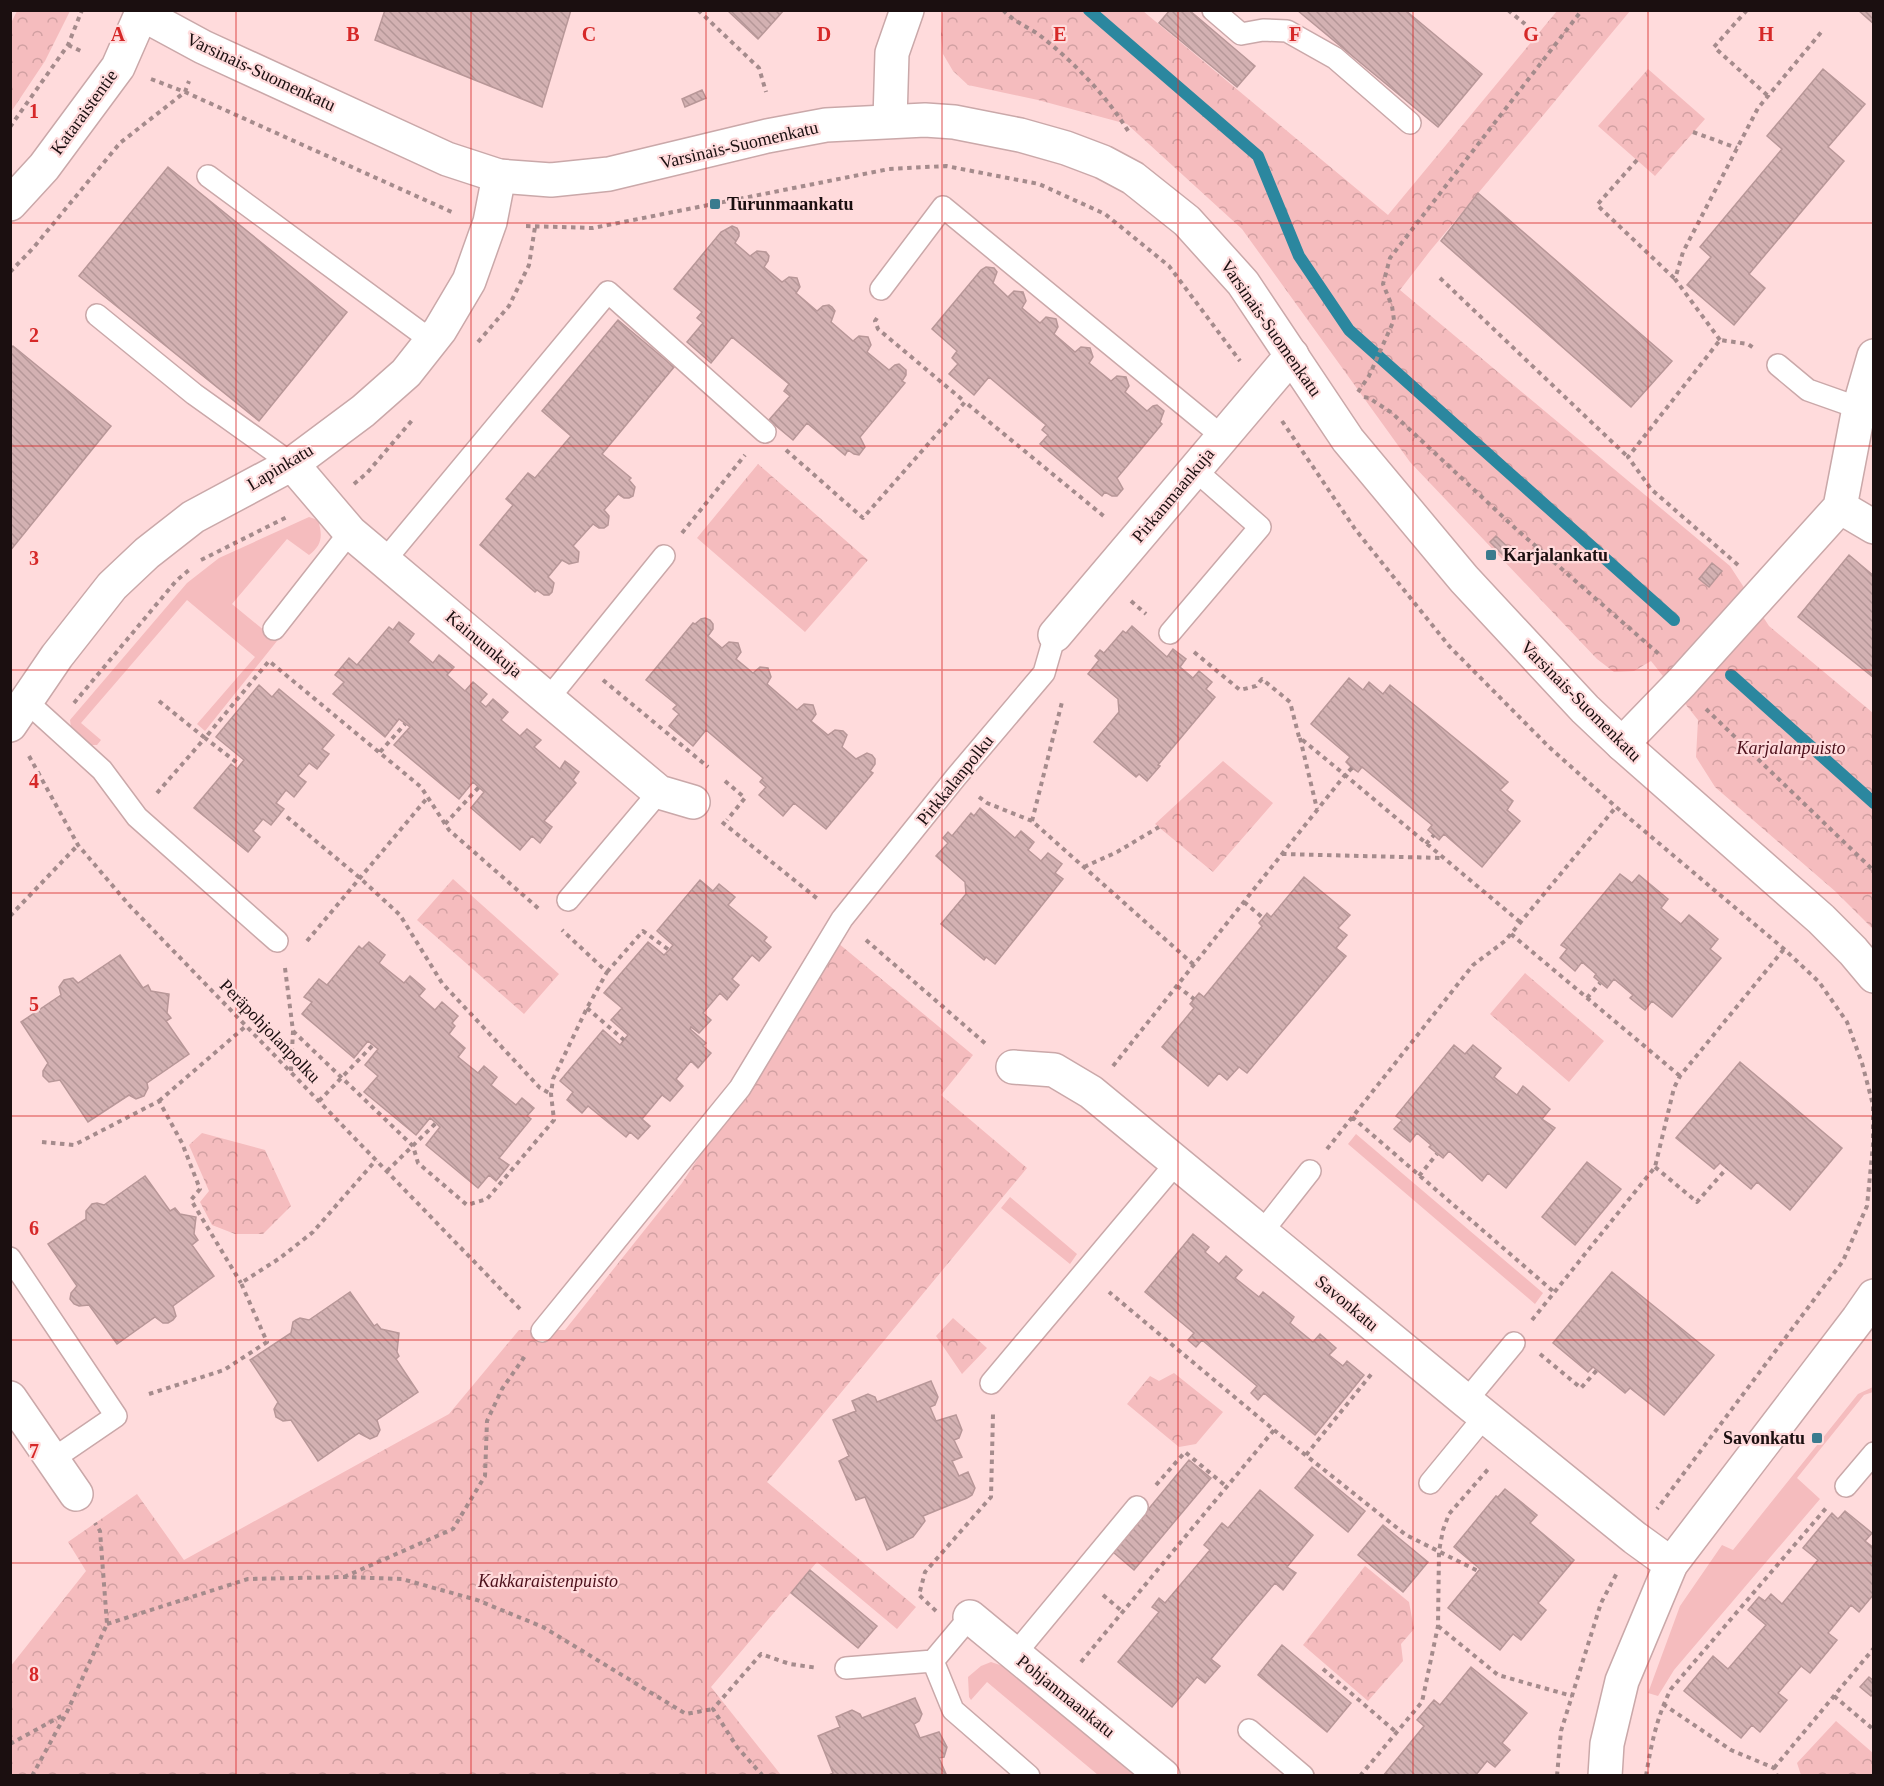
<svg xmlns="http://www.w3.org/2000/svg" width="1884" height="1786" viewBox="0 0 1884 1786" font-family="Georgia,serif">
<defs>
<pattern id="forest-crowns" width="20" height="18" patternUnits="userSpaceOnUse" patternTransform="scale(1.5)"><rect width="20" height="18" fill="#f5bcbe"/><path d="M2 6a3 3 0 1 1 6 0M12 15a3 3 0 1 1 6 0" fill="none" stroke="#d1a0a2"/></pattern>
<pattern id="building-back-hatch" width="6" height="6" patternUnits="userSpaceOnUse" patternTransform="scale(1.5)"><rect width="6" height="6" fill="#d3b1b2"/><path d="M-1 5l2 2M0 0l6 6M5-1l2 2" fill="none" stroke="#b59798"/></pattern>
</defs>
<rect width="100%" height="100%" fill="#ffdbdc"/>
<path fill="#f5bcbe" d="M309,517L318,520C323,536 322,545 309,555L287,539L232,604L277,641L205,731L197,724L255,657L187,600L81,723L101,740L97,745H90L71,727L70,720L187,583L219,558Z
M1356,1134L1543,1293L1535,1304L1348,1144Z
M1010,1197L1077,1254L1070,1264L1001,1208Z
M1873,1387V1392L1864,1395L1797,1478L1820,1499L1674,1670L1658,1696L1648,1693L1680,1606L1722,1545L1733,1550L1858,1394Z
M991,1662L1003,1666L1135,1775H1098L987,1682L971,1700L969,1697L968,1677L981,1666Z"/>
<path fill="url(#forest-crowns)" d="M945,10L1143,11L1388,215L1557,11H1630L1430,251L1400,290L1730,566L1769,626L1873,713V929L1836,892L1715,787L1696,757L1698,720L1651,661L1634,671L1614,672L1597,659L1410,462L1242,229L1127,124L1038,100L968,85L953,71L943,54L941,35L942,14Z
M17,11H70L45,61L11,112V23Z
M1648,69L1705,119L1655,176L1598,126Z
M758,464L868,560L805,632L697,538Z
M1223,761L1273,803L1213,872L1155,824Z
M453,879L559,974L524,1014L417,920Z
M838,943L973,1055L941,1095L1027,1168L767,1482L916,1607L897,1629L817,1562L711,1687L781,1775H11L10,1667L86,1571L68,1542L137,1494L184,1560L449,1414L519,1330H565L682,1183Z
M1525,973L1604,1041L1569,1082L1490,1014Z
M202,1133L265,1150L291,1206L263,1234H235L212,1225L200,1202L209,1191L189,1145Z
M953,1318L987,1348L962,1374L936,1336Z
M1174,1373L1223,1412L1196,1444L1179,1447L1127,1404L1150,1376L1159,1381Z
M1365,1566L1409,1602L1414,1629L1401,1644L1403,1661L1368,1701L1303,1645Z
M1836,1721L1873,1753V1775H1801L1797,1763Z"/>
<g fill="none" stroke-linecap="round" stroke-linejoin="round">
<path stroke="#2b879f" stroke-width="12" d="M1089,10L1258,156L1299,256L1349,330L1674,620
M1731,675L1874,803"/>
</g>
<path fill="url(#building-back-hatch)" stroke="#b89798" stroke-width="1.5" d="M385,10H571L542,107L375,40Z
M727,10H784L758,39Z
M1170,10H1189L1255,66L1237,87L1159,23Z
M1297,10H1405L1482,74L1438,127Z
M1858,10H1874V24Z
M1823,69L1865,104L1828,147L1844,161L1749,274L1765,288L1734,325L1687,285L1711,257L1700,247L1782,149L1767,136Z
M702,90L706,98L685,107L682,99Z
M168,167L347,312L259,421L79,276Z
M1478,193L1672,361L1631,407L1441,241Z
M732,226L737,228L739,232V236L735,243L750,256L757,251L766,252L769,256L768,261L764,267L782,282L789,277L797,278L800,287L796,293L817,311L823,306L829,305L832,307L835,311L831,322L853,341L859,336L868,337L871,345L867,352L889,370L895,365L899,364L906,370V375L902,381L905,383L860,437L865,447L859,455L854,454L848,450L845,455L807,423L793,440L769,420L790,396L784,391L789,384L732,337L711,363L687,342L703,323L697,318L702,312L674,289L721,232Z
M986,267L994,268L997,272L993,283L1008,297L1014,291L1023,292L1026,301L1022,308L1040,323L1046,317L1056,319L1058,327L1054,334L1075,352L1081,347L1090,348L1093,357L1089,363L1111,381L1117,376L1126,377L1129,386L1125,392L1147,411L1153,406L1157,405L1164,411L1160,422L1162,424L1117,478L1123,489L1117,496H1112L1105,492L1102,496L1040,444L1048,435L1042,430L1046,425L989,377L974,395L949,374L958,364L952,358L957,351L932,329L981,270Z
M618,320L674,367L602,454L631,478L629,480L635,487L633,496L629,498H624L618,494L604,510L609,516L608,525L604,528H599L593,524L573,546L579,552L578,562L569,564L562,560L548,577L554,583L552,592L549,595H544L537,590L535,592L480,545L513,505L506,499L528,473L535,478L571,436L542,411Z
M13,346L111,426L10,551V349Z
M1496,536L1512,551L1505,557L1490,542Z
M1849,555L1874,576V678L1798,617Z
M1712,563L1722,571L1709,587L1699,579Z
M705,618L710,620L713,624V629L708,636L722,648L729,642L738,643L741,652L736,659L753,673L760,667L768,668L771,677L767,684L797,710L804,704L813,705L816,714L811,721L828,735L835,730L843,731L847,735L842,747L856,759L867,753L872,755L875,759V764L870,771L873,773L826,829L794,803L783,816L759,795L766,787L760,782L763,778L706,730L693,746L669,726L679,714L673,709L677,705L646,680L693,623L695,624L701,619Z
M399,622L414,634L408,642L433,663L439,655L454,667L447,675L465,691L473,682L487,694L480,702L486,707L493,699L508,712L501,720L520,736L527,729L541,740L534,747L560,769L565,761L579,772L573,780L576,783L544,821L552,827L540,843L532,836L520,850L471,808L484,792L473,782L459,799L394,745L410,727L399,719L385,737L333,694L344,682L335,675L349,658L357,665L389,627L393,630Z
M1132,626L1167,657L1173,649L1186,659L1180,667L1193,678L1199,671L1212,682L1206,689L1215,697L1158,765L1160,766L1147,781L1139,774L1136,777L1094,742L1119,712L1118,699L1088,674L1099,660L1095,656L1100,650L1104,653L1123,631L1126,633Z
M1349,678L1363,690L1369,682L1383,694L1390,685L1508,782L1500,790L1513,801L1507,810L1520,821L1482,867L1444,834L1439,840L1428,830L1432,825L1362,767L1358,772L1352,768L1346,762L1350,757L1311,724Z
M259,685L272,697L279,689L334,735L322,749L329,754L317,769L309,763L298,776L306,782L294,797L286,790L276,803L284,809L271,825L263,819L253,831L260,837L248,852L194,808L231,764L237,769L244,760L216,737Z
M980,808L1015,838L1021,831L1034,842L1028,850L1041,861L1048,853L1062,864L1055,873L1063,879L995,964L986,957L984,960L941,924L966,894L965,882L936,856L948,843L943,838L948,832L952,836L971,813L974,816Z
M1620,874L1632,883L1639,875L1668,899L1661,908L1681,924L1689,915L1718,939L1710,949L1721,958L1672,1017L1652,1001L1645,1010L1630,998L1633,995L1614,979L1607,988L1594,977L1596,974L1582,962L1575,971L1560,958L1567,949L1561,945Z
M1304,877L1350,915L1338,928L1347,935L1336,948L1346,956L1247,1073L1239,1067L1227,1080L1219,1073L1208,1086L1162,1047L1194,1008L1190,1004L1199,993L1204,997L1262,926L1259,923L1267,913L1271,917Z
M700,880L713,891L719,884L735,897L728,905L767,937L764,941L771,947L759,961L752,955L732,979L739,985L727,1000L720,993L703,1013L711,1020L699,1033L691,1027L690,1029L706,1043L703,1046L711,1053L698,1068L691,1061L676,1079L683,1086L670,1101L662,1095L642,1119L650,1126L638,1139L630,1132L626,1137L588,1106L582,1113L567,1100L573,1092L560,1081L603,1030L620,1045L628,1035L611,1020L622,1008L604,993L648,942L664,955L669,950L673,945L657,931Z
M369,942L385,955L379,963L404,983L410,976L425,989L419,996L435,1010L442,1002L458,1016L452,1023L455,1026L449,1034L465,1048L458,1057L478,1073L484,1066L497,1077L491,1085L516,1105L522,1098L534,1108L527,1116L531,1119L499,1158L509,1165L496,1181L489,1175L478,1188L426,1145L440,1127L436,1123L430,1118L416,1135L364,1092L378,1076L365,1065L378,1049L368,1041L354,1058L302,1014L312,1002L304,997L319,979L327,985L359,946L362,949Z
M120,955L143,988L148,985L151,991L169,994L167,1013L171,1018L166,1021L189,1054L147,1083L148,1088L144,1096L136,1099L129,1095L88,1122L60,1080L49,1082L43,1076V1071L48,1063L21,1022L61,995L59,987L64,980L73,978L78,983Z
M1454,1045L1465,1054L1473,1045L1501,1068L1494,1077L1517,1095L1523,1086L1550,1109L1542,1119L1555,1128L1506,1188L1488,1173L1482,1181L1449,1151L1443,1158L1429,1147L1431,1145L1417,1133L1410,1142L1394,1129L1402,1120L1396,1116Z
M1740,1062L1842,1148L1790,1210L1757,1182L1751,1189L1720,1163L1714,1169L1676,1138Z
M1587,1162L1621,1189L1575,1245L1542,1217Z
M145,1176L170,1211L175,1208L180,1214L196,1217L194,1234L198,1240L192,1245L214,1276L173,1306L176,1316L173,1320L168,1323H163L155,1317L117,1344L89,1305L79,1306L74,1304L70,1299L71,1293L77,1286L48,1244L86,1219V1211L92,1204L97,1203L104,1205Z
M1193,1234L1209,1247L1205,1252L1219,1264L1226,1256L1242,1270L1235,1278L1259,1297L1263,1292L1294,1317L1290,1323L1313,1342L1320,1334L1336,1348L1329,1355L1343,1366L1347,1361L1364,1375L1315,1435L1264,1393L1258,1400L1251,1393L1257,1386L1202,1340L1196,1347L1188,1340L1194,1333L1145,1292Z
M1612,1272L1714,1355L1664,1415L1630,1388L1625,1393L1593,1367L1588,1372L1553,1343Z
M350,1292L374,1326L377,1324L381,1329L399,1333L397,1352L399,1356L396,1359L418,1392L377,1420L380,1430L377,1436L370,1439L359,1433L318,1461L291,1420L283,1421L276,1417L274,1409L278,1402L250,1360L291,1333L293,1322L296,1320L300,1318L309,1320Z
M931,1381L938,1397L935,1405L930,1407L936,1421L956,1415L962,1430L959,1438L954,1440L962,1457L952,1461L959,1476L968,1472L975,1488L972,1495L967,1498L923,1516L925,1521L913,1537L887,1550L865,1497L856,1500L839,1461L849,1456L833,1420L856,1411L852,1401L868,1394L875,1397L877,1402Z
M1189,1460L1211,1478L1134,1570L1113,1552Z
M1312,1467L1365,1511L1348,1532L1295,1488Z
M1505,1489L1537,1515L1530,1523L1574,1560L1538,1603L1546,1610L1521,1640L1513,1634L1500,1650L1448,1608L1480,1569L1454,1547L1496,1496L1498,1497Z
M1260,1490L1313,1535L1287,1567L1296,1573L1283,1590L1275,1583L1211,1659L1220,1666L1205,1683L1197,1677L1172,1707L1118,1662L1159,1612L1152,1607L1159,1598L1165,1603L1210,1550L1204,1545L1222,1523L1228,1528Z
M1845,1511L1872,1533L1865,1541L1874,1548V1594L1859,1612L1851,1605L1828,1633L1837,1640L1810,1673L1801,1666L1778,1693L1787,1700L1760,1732L1752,1725L1741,1738L1684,1691L1713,1656L1728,1669L1766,1625L1748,1610L1759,1597L1765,1601L1771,1594L1782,1604L1818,1560L1803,1548L1832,1513L1838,1519Z
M1383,1525L1428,1562L1403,1592L1358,1555Z
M810,1570L877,1626L858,1648L791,1593Z
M1282,1645L1351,1703L1327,1732L1258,1675Z
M1471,1667L1527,1713L1502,1743L1510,1750L1495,1767L1487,1761L1475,1776H1383L1424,1726L1417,1720L1434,1700L1440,1705Z
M1869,1677L1874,1681V1693L1871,1696L1860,1687Z
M915,1698L922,1714L919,1721L914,1724L920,1738L939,1732L947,1747L944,1757L939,1758L946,1774L827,1776L833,1773L818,1736L840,1727L836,1717L852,1710L860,1714L862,1718Z"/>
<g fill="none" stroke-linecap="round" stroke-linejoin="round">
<defs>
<path id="lane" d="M1213,10L1241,34L1263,30L1287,31L1335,58L1410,123
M208,176L432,341
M881,289L943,207L1223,437
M97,315L194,394L292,464
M1778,365L1808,390L1859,408
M385,560L608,292L765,432
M274,629L350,532
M1170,633L1260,527L1195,470
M548,699L664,556
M26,701L102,770L137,817L277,941
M568,900L659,792
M1262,1232L1310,1171
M10,1258L116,1416L53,1459
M542,1331L740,1088L842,919L956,777L1044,673L1055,635
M991,1383L1177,1162
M1466,1401L1514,1343
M1430,1483L1485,1416
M1846,1486L1874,1453
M970,1617L933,1661L953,1710L1029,1776
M1015,1654L1137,1507
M846,1668L933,1661
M1249,1730L1303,1776"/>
<path id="street" d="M890,120L892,53L907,10
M292,464L350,532L548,699L659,792L693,802
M1840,507L1874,527
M1055,635L1292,355
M10,725L57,656L112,586L147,553L193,517L292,464L363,411L406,373L440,330L469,281L490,222L499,176
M1622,744L1682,682L1840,507L1859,408L1874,356
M1013,1067L1054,1070L1091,1092L1466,1401L1635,1538L1671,1564
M10,1398L76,1494
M970,1617L1163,1776"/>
<path id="secondary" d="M142,14L203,47L447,159L499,176L551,180L609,174L767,136L826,125L925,120L954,122L1020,135L1066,148L1103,162L1133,178L1187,221L1243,283L1348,440L1464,579L1585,709L1622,744L1821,919L1853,951L1874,976
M10,204L44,167L118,67L143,10
M1605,1776L1607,1744L1622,1681L1671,1564L1858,1319L1874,1296"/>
</defs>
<use href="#lane" stroke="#caa8a9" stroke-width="24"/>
<use href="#street" stroke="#caa8a9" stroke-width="36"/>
<use href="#secondary" stroke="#caa8a9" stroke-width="36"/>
<path stroke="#a58b8c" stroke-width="4" stroke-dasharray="4.5 4.5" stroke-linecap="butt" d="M698,10L759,68L766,92
M1003,10C1013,21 1026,26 1038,34C1074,62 1107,96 1130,134
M1508,10L1525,24
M1747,10L1714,47L1768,96
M68,45L83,52
M151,79L185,92L454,213
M10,127L68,45L82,10
M1693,132L1737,148
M1637,160L1597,205L1675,279
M526,226L593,228L889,169L946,166L1039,184L1105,214L1169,266L1240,361
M10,272L34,247L120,143L185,92L189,81
M1440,278L1628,457
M877,318L875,321L878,329L965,402
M1720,340L1675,279L1683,252L1758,108L1823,30
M478,342L509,306L529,265L535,227
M1358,392L1369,376L1394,320L1392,306L1383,284L1390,258L1582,10
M1364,397L1369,398L1392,413L1515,528L1660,655
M1282,421L1355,529L1449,646L1549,747L1616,807L1784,949L1819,982L1847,1022L1862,1063L1873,1105V1145L1867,1206L1843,1261L1657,1509
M786,450L863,518L965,402L1106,518
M354,484L367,473L414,418
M682,533L745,455
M201,560L289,516
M1738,565L1651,489L1628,457L1720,340L1748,344L1755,349
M1131,601L1146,614
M603,680L708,767
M159,701L205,738L269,661L421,787L449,830L539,909
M74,703L176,581L189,570
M1706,709L1874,871
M1300,738L1317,809
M380,752L405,724
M29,756L78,845L129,905L520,1309
M1352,768L1345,775L1520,922
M725,781L745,798L727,820
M157,793L205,738L240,765
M979,797L987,803L1032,821L1194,965
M287,817L360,878L400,915L442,983L540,1088L551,1094
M1032,821L1062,702
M722,822L819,900
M445,824L479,787
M1426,844L1434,835
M1282,854L1442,858
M1084,867L1117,852L1159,827
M1244,902L1263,918
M10,916L78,845
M1511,934L1680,1076
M866,940L987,1045
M307,941L428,797
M285,968L293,1031L291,1071
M607,972L643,931L669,950
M1177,986L1194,999
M1587,998L1600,983
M587,1008L624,1040
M293,1031L413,1146L418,1163L467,1205L487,1199L554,1120L551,1094L553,1079L587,1008L607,972L562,930
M1113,1066L1345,775L1299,737L1290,702L1262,679L1256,686L1240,690L1194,652
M159,1101L246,1026
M319,1101L373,1045
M1352,1117L1554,1292
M42,1142L74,1145L159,1101L182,1143L200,1189L191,1200L241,1283
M1327,1149L1473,965L1505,941L1616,807
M1655,1167L1697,1202L1727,1168
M387,1171L436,1123
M1419,1176L1437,1154
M1532,1320L1655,1167L1674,1088L1680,1076L1784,949
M1540,1354L1581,1388L1597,1370
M149,1394L224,1370L267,1342L241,1283L280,1258L313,1232L376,1160
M1274,1430L1406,1535L1478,1571
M1306,1455L1373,1372
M1156,1485L1185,1452L1227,1487
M344,1577L453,1529L485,1476L487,1421L502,1389L525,1356
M1103,1595L1123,1612
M936,1611L919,1595L925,1572L991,1497L993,1414
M107,1624L248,1579L344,1577L402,1579L477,1600L543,1627L686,1714L713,1709
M1438,1626L1498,1675L1572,1696
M1081,1662L1274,1430L1109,1292
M1323,1669L1396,1732
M1834,1696L1874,1730
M1663,1704L1731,1750L1774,1768L1777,1776
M10,1744L65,1714
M1774,1768L1874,1648
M32,1776L67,1712L107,1624L100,1531L95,1523
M763,1776L737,1747L713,1709L761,1654L790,1664L818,1668
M1360,1776L1422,1702L1438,1626L1439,1551L1443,1530L1449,1514L1490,1467
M1557,1776L1561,1731L1601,1603L1618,1571
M1646,1776C1651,1745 1657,1716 1671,1689L1827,1507"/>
<use href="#lane" stroke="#fff" stroke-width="21"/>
<use href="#street" stroke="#fff" stroke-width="33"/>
<use href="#secondary" stroke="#fff" stroke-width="33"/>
</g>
<path fill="none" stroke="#d62828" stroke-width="1.5" stroke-opacity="0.55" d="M236,10V1776M471,10V1776M706,10V1776M942,10V1776M1178,10V1776M1413,10V1776M1648,10V1776M10,223H1874M10,446H1874M10,670H1874M10,893H1874M10,1116H1874M10,1340H1874M10,1563H1874"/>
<g fill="#3a7b8e" stroke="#ffdbdc" stroke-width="2">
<rect x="709" y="198" width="12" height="12" rx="3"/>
<rect x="1485" y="549" width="12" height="12" rx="3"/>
<rect x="1811" y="1432" width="12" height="12" rx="3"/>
</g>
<g text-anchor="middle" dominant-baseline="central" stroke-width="4.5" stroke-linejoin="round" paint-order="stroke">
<g font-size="18" fill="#1b0f10" stroke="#ffdbdc">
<text transform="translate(261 72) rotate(25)">Varsinais-Suomenkatu</text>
<text transform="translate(84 112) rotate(-54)">Kataraistentie</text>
<text transform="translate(739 145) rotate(-13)">Varsinais-Suomenkatu</text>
<text transform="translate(1271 328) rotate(55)">Varsinais-Suomenkatu</text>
<text transform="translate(280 467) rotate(-31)">Lapinkatu</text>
<text transform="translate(1173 495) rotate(-50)">Pirkanmaankuja</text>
<text transform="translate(484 644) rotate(40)">Kainuunkuja</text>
<text transform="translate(1581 701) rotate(45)">Varsinais-Suomenkatu</text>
<text transform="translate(955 780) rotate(-51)">Pirkkalanpolku</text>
<text transform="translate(270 1031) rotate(46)">Peräpohjolanpolku</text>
<text transform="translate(1347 1303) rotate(40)">Savonkatu</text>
<text transform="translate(1066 1696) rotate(39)">Pohjanmaankatu</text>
</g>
<g font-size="18" font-weight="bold" fill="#1b0f10" stroke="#ffdbdc" text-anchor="start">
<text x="727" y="204">Turunmaankatu</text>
<text x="1503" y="555">Karjalankatu</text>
<text x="1805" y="1438" text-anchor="end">Savonkatu</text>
</g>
<g font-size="18" font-style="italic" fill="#4d101b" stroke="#ffdbdc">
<text x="1791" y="748">Karjalanpuisto</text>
<text x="548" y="1581">Kakkaraistenpuisto</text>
</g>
</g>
<g font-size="20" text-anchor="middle" font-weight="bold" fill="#d62828" stroke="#ffdbdc" stroke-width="4.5" stroke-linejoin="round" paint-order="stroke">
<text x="118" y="41">A</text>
<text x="353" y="41">B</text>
<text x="589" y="41">C</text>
<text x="824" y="41">D</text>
<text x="1060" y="41">E</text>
<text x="1295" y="41">F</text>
<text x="1531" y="41">G</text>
<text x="1766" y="41">H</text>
<text x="34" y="118">1</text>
<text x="34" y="342">2</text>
<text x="34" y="565">3</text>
<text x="34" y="788">4</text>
<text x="34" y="1011">5</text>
<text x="34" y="1235">6</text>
<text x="34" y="1458">7</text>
<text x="34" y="1681">8</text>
</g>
<rect width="1884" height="1786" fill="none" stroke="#1b0f10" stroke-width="24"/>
</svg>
